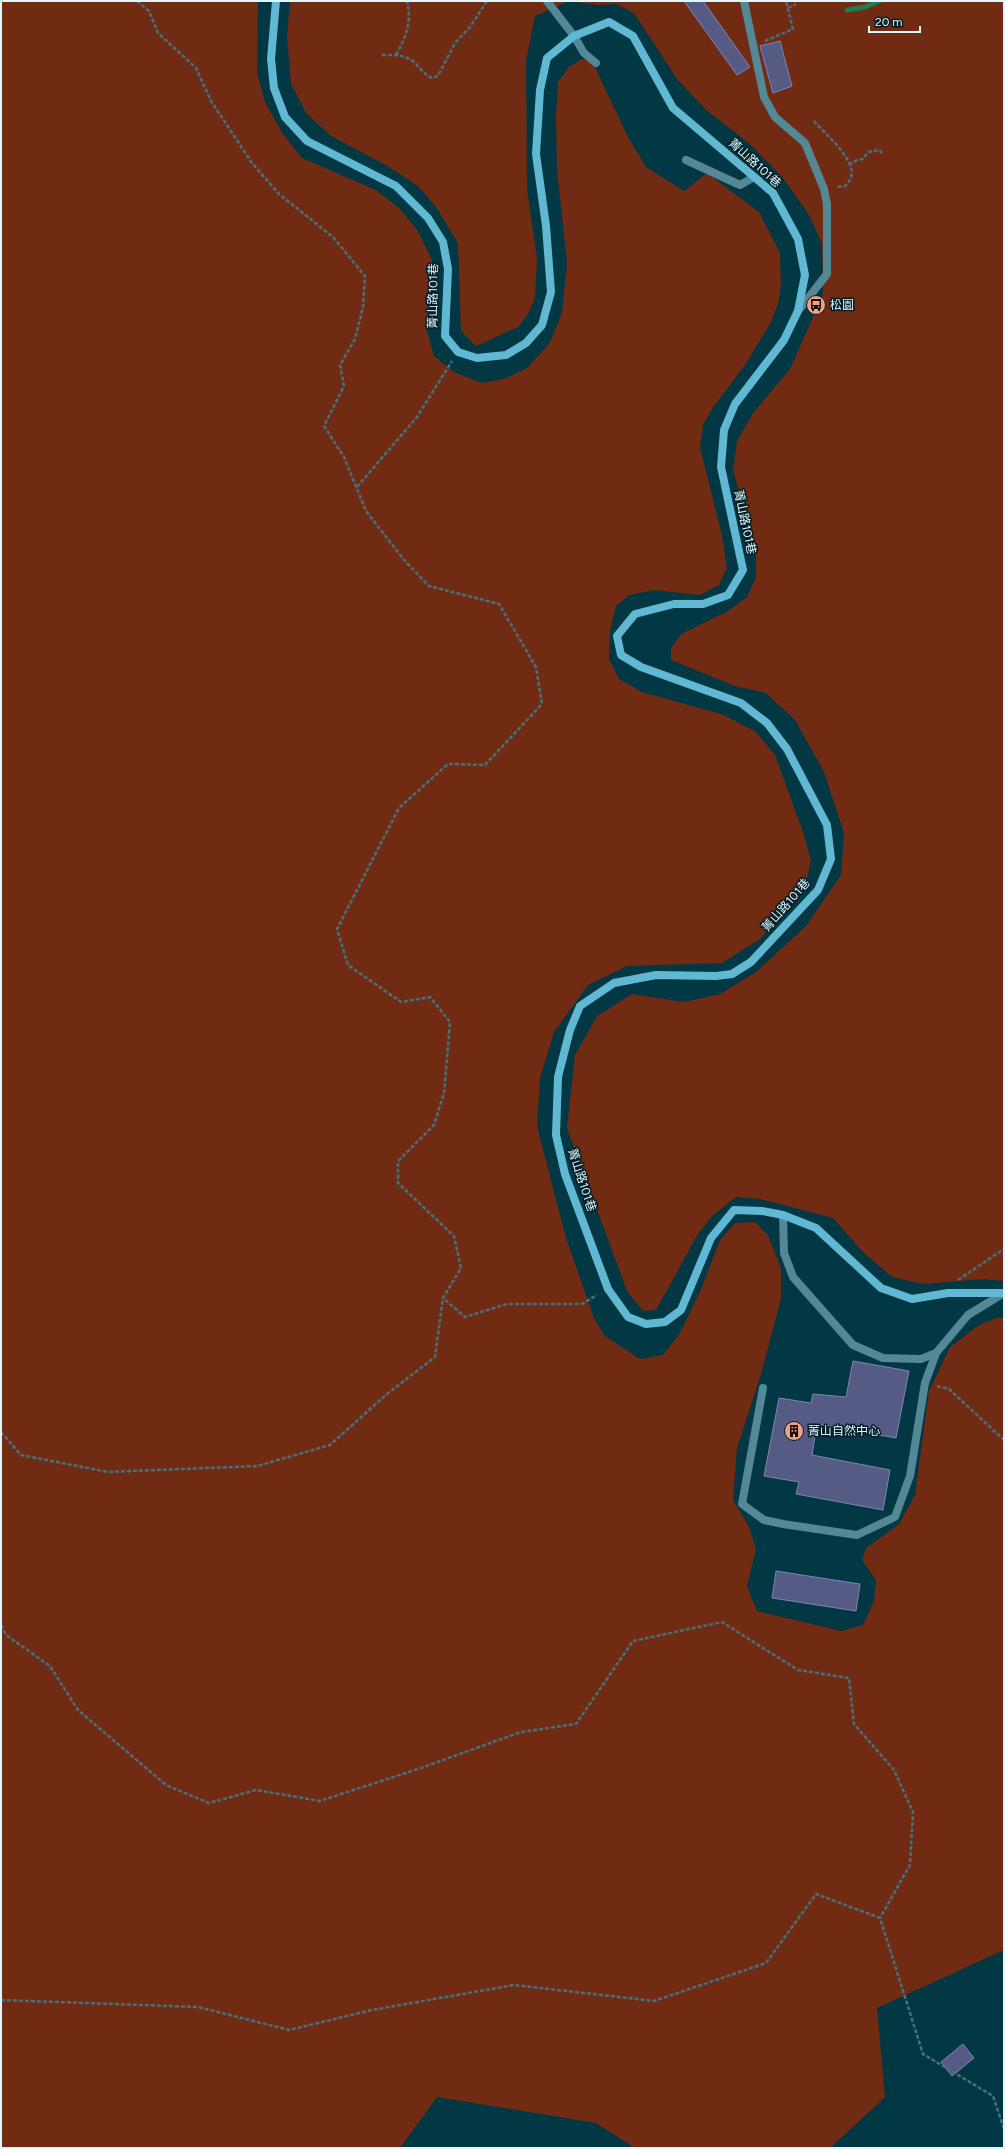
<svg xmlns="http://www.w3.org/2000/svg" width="1005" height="2149" viewBox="0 0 1005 2149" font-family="Figtree,'Noto Sans TC',sans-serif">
<rect width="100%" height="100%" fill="#023744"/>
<path fill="#702b12" d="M1,1H258L257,72L265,102L283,134L302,158L376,190L399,208L418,231L432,260L427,331L434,356L454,372L482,383L504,379L527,368L549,344L562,313L567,262L557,171L556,116L558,82L569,67L581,59L592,61L628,137L646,167L684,191L707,173L759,212L780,253L781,285L778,304L770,324L745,365L712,409L703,425L700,447L722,535L727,568L719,585L700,595L654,590L629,595L616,606L610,631L609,659L619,679L642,692L724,715L756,732L775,755L803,832L811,860L805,888L760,939L722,963L627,966L588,985L554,1032L540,1078L537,1126L566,1238L594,1318L605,1336L640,1359L663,1355L680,1333L701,1289L720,1240L735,1223L755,1222L768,1235L781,1268V1299L761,1374L737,1448L733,1500L749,1527L756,1549L747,1586L757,1611L841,1631L863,1625L874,1601L876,1580L862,1560L866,1548L899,1524L915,1495L929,1391L950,1347L979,1325L999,1317L1004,1319V1950L877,2008L885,2097L830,2148H635L596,2123L437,2097L400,2148H1Z
M290,1H1004V1281L984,1279L923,1284L892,1277L863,1252L833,1218L760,1199L736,1197L712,1216L698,1234L656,1310L643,1311L627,1291L567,1128L575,1055L597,1016L632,994L684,1002L720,994L756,972L806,926L841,875L844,833L824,772L795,720L766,693L735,686L671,660V648L681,634L728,611L747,597L756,577V551L733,470L737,441L753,413L790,369L823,294L822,244L809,215L783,178L750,144L706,110L677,79L634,13L616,4L597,5L569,1L535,16L526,61L527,189L537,258L535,298L528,314L518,327L476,346L461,331L458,243L436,207L418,186L389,167L331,136L306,113L291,84L287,36Z"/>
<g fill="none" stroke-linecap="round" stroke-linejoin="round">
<path stroke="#1e7b52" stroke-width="5" d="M847,10L865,7L879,1"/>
</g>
<path fill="#565b86" stroke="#7f84b2" d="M684,1H703L750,67L737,75Z
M780,41L792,86L773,93L760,46Z
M853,1361L909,1371L896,1438L817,1424L812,1455L890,1470L883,1510L796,1494L799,1482L764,1476L779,1398L811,1403L813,1394L846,1397Z
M776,1571L860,1584L856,1611L772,1598Z
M963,2044L974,2058L952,2076L941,2062Z"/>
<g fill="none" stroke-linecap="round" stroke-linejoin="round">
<path stroke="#45727d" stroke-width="2.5" stroke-dasharray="4 2" stroke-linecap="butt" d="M137,1L149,11L158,33L196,68L211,101L252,163L279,194L333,237L365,276L363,307L355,339L340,365L344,386L324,426L344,457L366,511L404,560L429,586L499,604L536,667L542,704L485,765L448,764L399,808L337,929L348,965L401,1002L430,997L450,1022L444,1093L434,1125L398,1161V1183L454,1236L461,1268L443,1298L465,1317L507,1304H582L597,1295
M788,8L796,4
M765,41L793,29L786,1
M382,55C396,55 408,54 418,66C422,71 426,75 432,78L438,76L455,43L470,27L487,1
M396,55C406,37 412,22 407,1
M814,121C826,135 849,153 852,172C852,178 849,182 845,186L836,187
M849,165L857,160L863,159L868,152L879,150L882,153
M357,487L417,417L452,361
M958,1280L1004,1249
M937,1386L949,1389L1004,1440
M1,1432L21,1455L108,1472L257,1466L330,1445L387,1394L435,1357L443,1298
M1,1625L6,1635L50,1666L78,1710L166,1785L209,1803L256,1790L320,1801L421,1768L521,1732L576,1724L633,1641L722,1622L798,1670L849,1678L854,1724L894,1770L913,1812L910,1865L880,1918
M1,2000L198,2007L289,2030L372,2010L514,1985L654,2001L766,1963L816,1894L880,1918L923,2054L993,2096L1004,2129"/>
<path stroke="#548897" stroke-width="8" d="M547,1L574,36L584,53L596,63
M744,1L764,97L775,117L805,143L824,189L827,204V274L798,311
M686,160L740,185L754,177
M783,1215L784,1253L793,1277L853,1345L883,1358L921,1359L936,1353
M763,1388L742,1504L764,1520L783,1524L857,1535L895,1517L910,1476L925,1383L936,1353L968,1315L1004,1293"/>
<path stroke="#61b8d2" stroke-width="8" d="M276,1L271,59L274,88L285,117L307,141L396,186L428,218L443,242L448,269L445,336L458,352L477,358L506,355L526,343L542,325L551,292L546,226L536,154L540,90L547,58L574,36L609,22L633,36L673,108L773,193L798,239L805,275L798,311L784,340L735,404L724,430L721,467L743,570L728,595L703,604H674L635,614L617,636L621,655L641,667L741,703L767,723L787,749L827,825L831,859L818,890L751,962L732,974L716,976L656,975L614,983L580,1006L570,1030L558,1077L556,1135L565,1174L608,1289L628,1317L646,1324L665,1322L681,1310L711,1238L734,1210L762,1211L783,1215L816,1228L881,1288L912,1299L948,1293H1004"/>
</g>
<defs>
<symbol id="bus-disc" viewBox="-11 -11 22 22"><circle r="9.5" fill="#f39f83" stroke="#031d24"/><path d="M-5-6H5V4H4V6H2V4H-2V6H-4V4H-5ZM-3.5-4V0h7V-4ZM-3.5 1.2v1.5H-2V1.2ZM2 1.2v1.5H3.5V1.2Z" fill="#111"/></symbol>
<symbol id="building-disc" viewBox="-11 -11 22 22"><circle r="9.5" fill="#f39f83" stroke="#031d24"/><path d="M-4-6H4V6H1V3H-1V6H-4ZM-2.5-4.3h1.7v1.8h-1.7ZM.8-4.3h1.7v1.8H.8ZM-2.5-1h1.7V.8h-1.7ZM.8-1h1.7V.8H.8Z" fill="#111"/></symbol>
</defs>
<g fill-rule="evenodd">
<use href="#bus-disc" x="805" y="294" width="22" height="22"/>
<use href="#building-disc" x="783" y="1420" width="22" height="22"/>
</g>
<g text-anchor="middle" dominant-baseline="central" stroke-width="3" stroke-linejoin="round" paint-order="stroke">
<g font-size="12" fill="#def6fe" stroke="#031d24">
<text transform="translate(755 163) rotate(42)">菁山路101巷</text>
<text transform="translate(433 296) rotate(-89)">菁山路101巷</text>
<text transform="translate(745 522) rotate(78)">菁山路101巷</text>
<text transform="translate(786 905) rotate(-49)">菁山路101巷</text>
<text transform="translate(582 1180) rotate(72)">菁山路101巷</text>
</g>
<g font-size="12" fill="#def6fe" stroke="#031d24" text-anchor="start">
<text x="830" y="305">松園</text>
<text x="808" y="1431">菁山自然中心</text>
</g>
</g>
<rect width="1005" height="2149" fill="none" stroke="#def6fe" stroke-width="4"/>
<path d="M869 26v6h51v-6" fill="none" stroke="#def6fe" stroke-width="2"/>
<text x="875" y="26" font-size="12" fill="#def6fe" stroke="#031d24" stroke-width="3" paint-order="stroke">20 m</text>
</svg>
